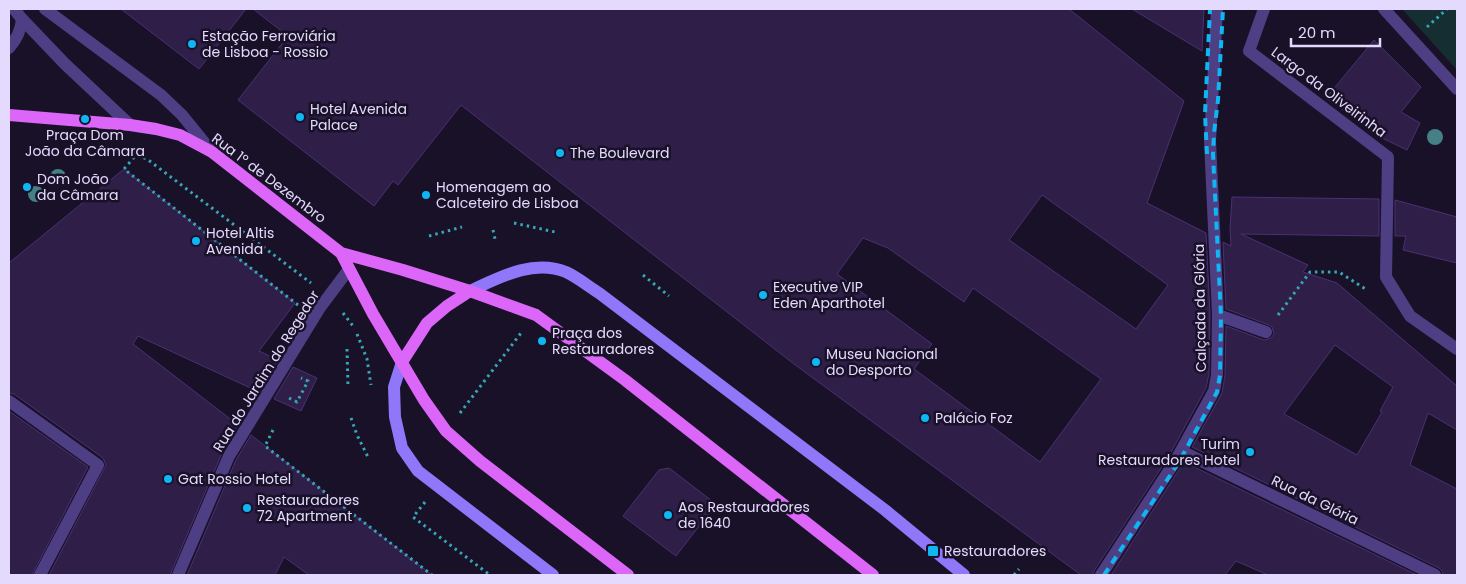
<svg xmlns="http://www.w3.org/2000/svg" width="1466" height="584" viewBox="0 0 1466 584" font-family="Poppins,sans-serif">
<rect width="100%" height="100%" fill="#191128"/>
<path fill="#152e32" d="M1402,9H1457V70Z"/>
<path fill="#2e1e48" stroke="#4a3173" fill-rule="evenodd" d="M121,9H246L199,69Z
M253,9H1069L1184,101L1147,203L1206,233L1210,315L1209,374L1206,388L1169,456L1094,571L1093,575H1081L794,364L461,105L398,185L393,181L374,206L238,100L288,36ZM1042,195L1168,285L1136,329L1009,240ZM863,238L888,248L964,302L973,288L1101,379L1040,462L914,369L932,344L837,274Z
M1132,9H1204L1202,51Z
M1374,40L1421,87L1401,112L1420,123L1407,150L1382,138L1326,98Z
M124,169L295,303L259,351L278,360L259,392L138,336L133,344L238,425L222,453L170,575H49L106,465L103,458L14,394L9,393V263Z
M1232,197L1379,199V236L1241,234L1308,265L1303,272L1337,283L1457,386V430L1428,413L1410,465L1457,489V575H1443L1442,571L1439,568L1192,447L1222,393L1225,375L1226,326L1264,340L1271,338L1274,334L1272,327L1269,325L1226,309L1223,242L1231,246L1230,229ZM1335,345L1393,387L1380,411L1382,412L1357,455L1284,414Z
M1395,200L1457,217V263L1403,250L1406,236H1395Z
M293,367L317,378L301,411L274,399Z
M9,411L88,467L32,575H9Z
M251,435L385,539L432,575H309L284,557L275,575H187L236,460Z
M1184,462L1417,575H1268L1236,561L1225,575H1111Z
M669,468L716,504L676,556L623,516L659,470Z"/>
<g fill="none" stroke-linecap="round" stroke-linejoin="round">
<path stroke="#36a7b6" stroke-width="3" stroke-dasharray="2.5 4" stroke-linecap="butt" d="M1427,27L1447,9
M514,223L555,232
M493,230L495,239
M429,236L462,227
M643,275L669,296
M298,305L124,169L136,155L147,159L311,283
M343,313L353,326
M1278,315L1310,272H1339L1367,290
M357,334L367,359L371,385
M347,349L348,386
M289,398L297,402L308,381L301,378
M460,413L521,333
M351,418L357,435L369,459
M273,430L265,446L432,575
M425,502L413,517L490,575
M1014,575L1019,569"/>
<path stroke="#4e3f85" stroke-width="12" d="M45,9L161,95L182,115L212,152
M22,19L65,64L130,125
M9,48C17,39 21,30 22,19"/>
<path stroke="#4e3f85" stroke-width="12" d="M14,9L22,19
M1264,9L1249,51L1388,157L1386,277L1410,316L1457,349
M1384,9L1457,89
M1218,315L1266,332
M9,401L98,465L40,575
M1181,451L1435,575
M178,575L229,456L319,309L349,269
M1101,575L1176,460L1214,391L1217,375L1218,315L1210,141L1217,9"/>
<path stroke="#9076f9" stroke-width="12" d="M470,291C500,277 533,259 566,272C577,277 588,286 599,293L885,510L964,575
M402,362L394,387L395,417L402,448L418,471L553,575"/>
<path stroke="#db66f8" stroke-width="12" d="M9,115L130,125L156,129L180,135L212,152L341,253L403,270L470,291L536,315L625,380L873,575
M341,253L373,314L424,400L446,431L480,461L628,575
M402,362L427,323L447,306L470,291"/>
<path stroke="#0fb6f4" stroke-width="4" stroke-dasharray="8 6" stroke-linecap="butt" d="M1207,154L1205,114L1210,9
M1104,575L1179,462L1217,392L1220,375L1221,316L1213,154L1214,133L1218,100L1223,9"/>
</g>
<g fill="#448086">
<circle cx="1435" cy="137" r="8"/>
<circle cx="58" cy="177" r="8"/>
<circle cx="36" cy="194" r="8"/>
</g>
<g fill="#0fb6f4" stroke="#191128" stroke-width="2">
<circle cx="192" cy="44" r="5"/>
<circle cx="300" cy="117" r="5"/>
<circle cx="85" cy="119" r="5"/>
<circle cx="560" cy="153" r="5"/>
<circle cx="27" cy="187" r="5"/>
<circle cx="426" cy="195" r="5"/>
<circle cx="196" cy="241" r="5"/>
<circle cx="763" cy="295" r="5"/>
<circle cx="542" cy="341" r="5"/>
<circle cx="816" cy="362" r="5"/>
<circle cx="925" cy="418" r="5"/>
<circle cx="1250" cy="452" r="5"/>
<circle cx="168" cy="479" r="5"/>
<circle cx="247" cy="508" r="5"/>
<circle cx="668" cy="515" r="5"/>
<rect x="927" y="545" width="12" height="12" rx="2.5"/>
</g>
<g text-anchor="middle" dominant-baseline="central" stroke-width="5" stroke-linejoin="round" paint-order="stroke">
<g font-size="14" fill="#e4dafd" stroke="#191128" text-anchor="start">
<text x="202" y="36">Estação Ferroviária<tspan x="202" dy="16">de Lisboa - Rossio</tspan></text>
<text x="310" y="109">Hotel Avenida<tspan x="310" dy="16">Palace</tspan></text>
<text x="85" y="135" text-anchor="middle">Praça Dom<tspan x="85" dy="16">João da Câmara</tspan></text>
<text x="570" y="153">The Boulevard</text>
<text x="37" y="179">Dom João<tspan x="37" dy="16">da Câmara</tspan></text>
<text x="436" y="187">Homenagem ao<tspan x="436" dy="16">Calceteiro de Lisboa</tspan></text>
<text x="206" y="233">Hotel Altis<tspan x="206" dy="16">Avenida</tspan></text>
<text x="773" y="287">Executive VIP<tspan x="773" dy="16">Eden Aparthotel</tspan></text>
<text x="552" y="333">Praça dos<tspan x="552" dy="16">Restauradores</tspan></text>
<text x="826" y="354">Museu Nacional<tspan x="826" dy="16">do Desporto</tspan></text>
<text x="935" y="418">Palácio Foz</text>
<text x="1240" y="444" text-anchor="end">Turim<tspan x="1240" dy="16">Restauradores Hotel</tspan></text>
<text x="178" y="479">Gat Rossio Hotel</text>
<text x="257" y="500">Restauradores<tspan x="257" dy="16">72 Apartment</tspan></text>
<text x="678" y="507">Aos Restauradores<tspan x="678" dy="16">de 1640</tspan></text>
<text x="944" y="551">Restauradores</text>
</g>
<g font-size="14" fill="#e4dafd" stroke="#191128">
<text transform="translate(1329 92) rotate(37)">Largo da Oliveirinha</text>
<text transform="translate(269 178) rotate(37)">Rua 1º de Dezembro</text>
<text transform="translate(1200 308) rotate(-91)">Calçada da Glória</text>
<text transform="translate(266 371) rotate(-58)">Rua do Jardim do Regedor</text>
<text transform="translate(1315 500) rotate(26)">Rua da Glória</text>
</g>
</g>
<rect width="1466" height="584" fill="none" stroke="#e4dafd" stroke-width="20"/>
<path d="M1291 38v8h89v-8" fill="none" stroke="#e4dafd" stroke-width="2.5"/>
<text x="1298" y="38" font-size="15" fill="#e4dafd" stroke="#191128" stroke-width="4" paint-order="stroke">20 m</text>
</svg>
